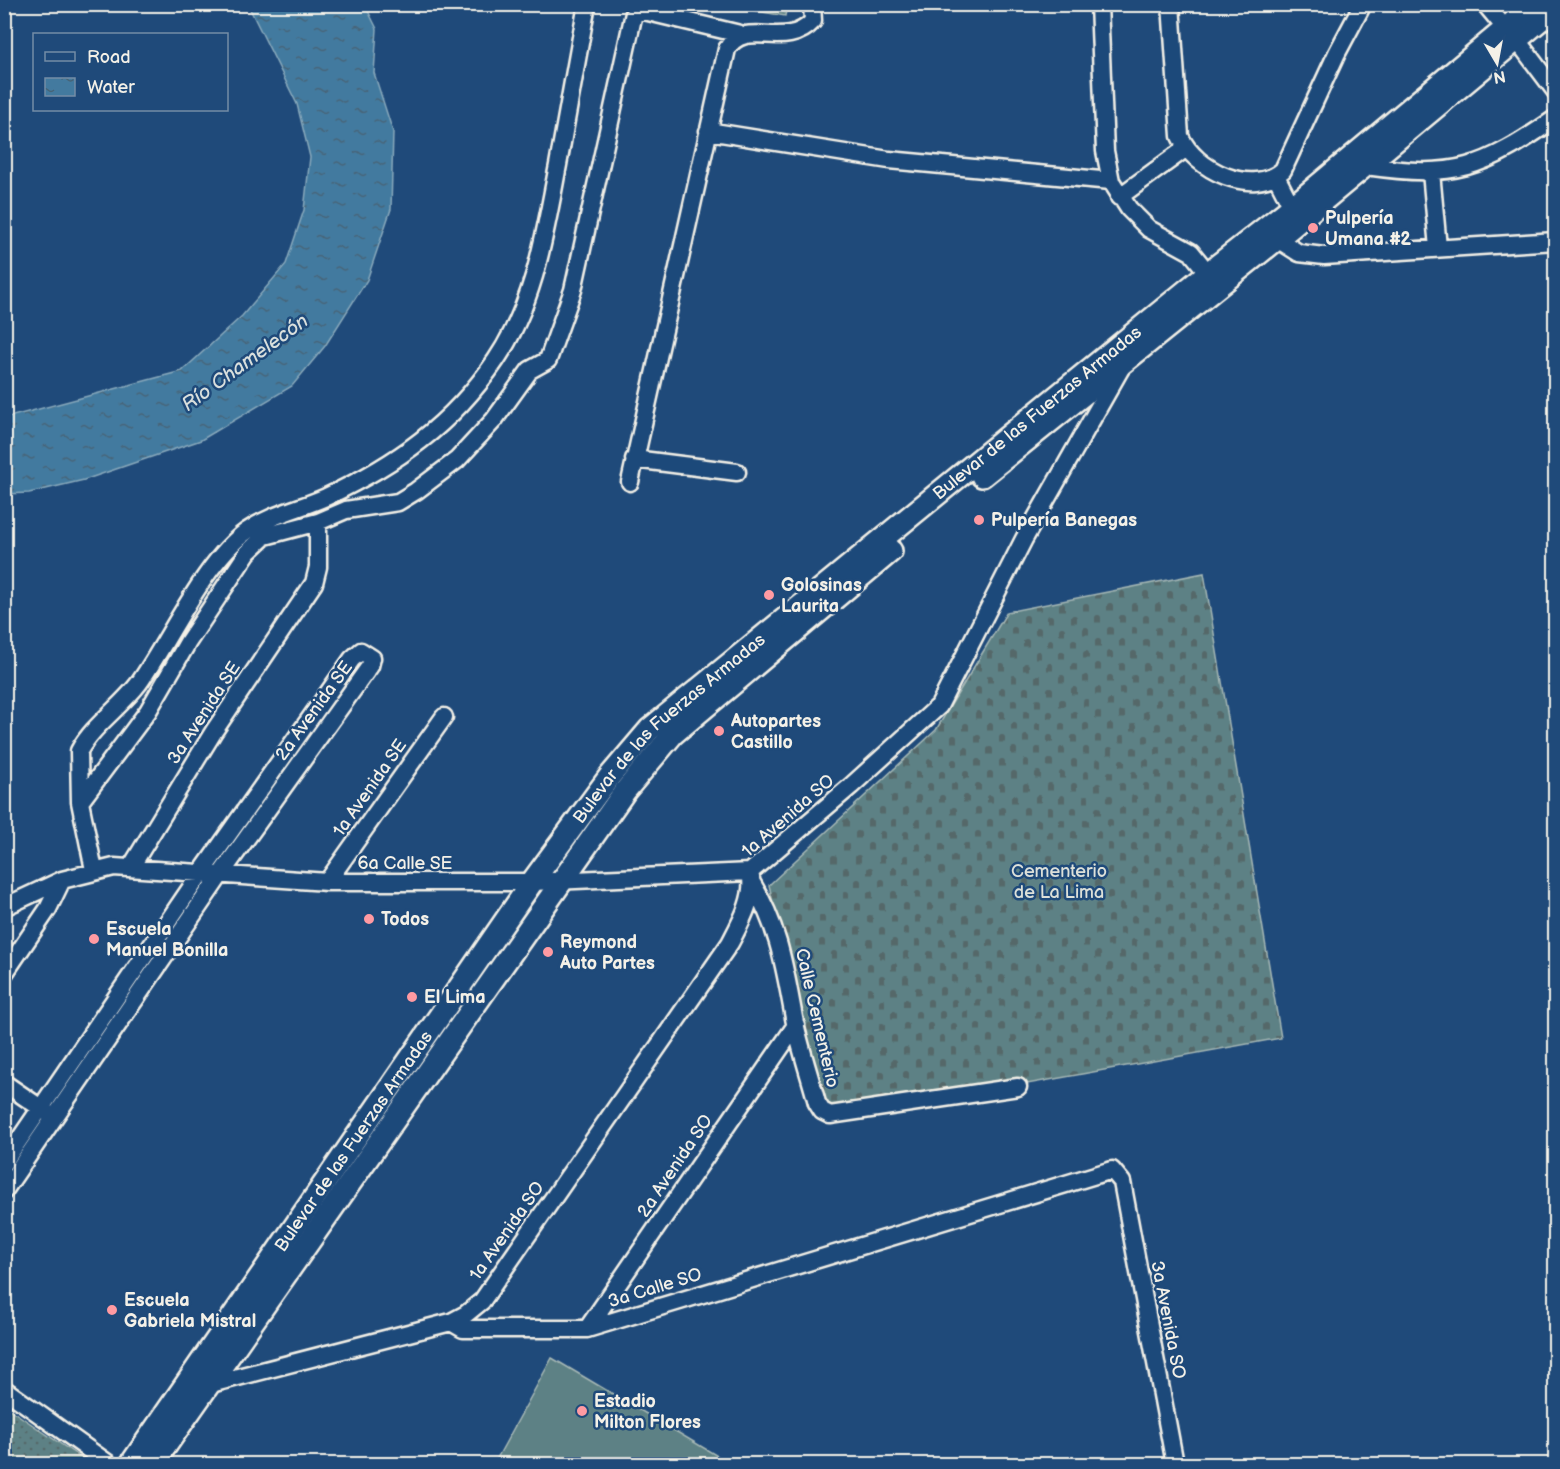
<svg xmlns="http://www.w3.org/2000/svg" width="1560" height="1469" viewBox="0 0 1560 1469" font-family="'Balsamiq Sans',sans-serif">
<defs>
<pattern id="cemetery-stones" width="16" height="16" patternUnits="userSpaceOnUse" patternTransform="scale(1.5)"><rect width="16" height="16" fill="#5d8185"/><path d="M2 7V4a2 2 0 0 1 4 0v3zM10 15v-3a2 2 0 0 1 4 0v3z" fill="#546769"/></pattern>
<pattern id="park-dots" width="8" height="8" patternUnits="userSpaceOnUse" patternTransform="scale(1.5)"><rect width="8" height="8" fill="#5d8185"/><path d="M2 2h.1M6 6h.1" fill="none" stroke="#546769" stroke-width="1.8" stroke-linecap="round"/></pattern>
<pattern id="water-ripples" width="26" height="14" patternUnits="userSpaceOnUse" patternTransform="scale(1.5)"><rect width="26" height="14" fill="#437a9f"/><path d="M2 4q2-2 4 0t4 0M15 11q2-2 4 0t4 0" fill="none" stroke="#466477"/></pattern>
</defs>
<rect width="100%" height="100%" fill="#1f4a7a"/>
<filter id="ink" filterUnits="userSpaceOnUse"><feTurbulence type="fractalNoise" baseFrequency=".0167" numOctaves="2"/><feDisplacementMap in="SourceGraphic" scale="12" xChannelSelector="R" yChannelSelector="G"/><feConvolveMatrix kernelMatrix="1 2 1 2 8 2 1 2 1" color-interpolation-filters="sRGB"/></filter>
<g filter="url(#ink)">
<path fill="#5d8185" stroke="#a8b9b6" stroke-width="1.5" d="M723,5L787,4V5L785,16Z
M552,1358L731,1464H494Z"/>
<path fill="url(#cemetery-stones)" stroke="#a8b9b6" stroke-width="1.5" d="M1204,573L1281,1038L823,1121L769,885L936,730L1007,612Z"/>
<path fill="url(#park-dots)" stroke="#a8b9b6" stroke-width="1.5" d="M5,1406L90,1464H5Z"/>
<path fill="url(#water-ripples)" stroke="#8aaabc" stroke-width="1.5" d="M248,5H365L377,29L374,73L393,132L391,209L367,280L325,346L292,386L201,440L84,480L29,493L5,494V418L182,371L242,316L286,264L304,210L310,157L297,104Z"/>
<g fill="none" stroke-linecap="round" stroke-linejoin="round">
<defs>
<path id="minor" d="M1099,4L1105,151L1111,181L1129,209L1149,229L1191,252L1208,273
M1171,4L1180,136C1195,171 1253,197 1283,170L1337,53L1363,4
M1485,4L1505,28
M1517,40L1556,92
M708,131L889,160L1111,181
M1366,166C1456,179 1482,169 1556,118
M1431,172L1438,248
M1276,176L1296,215
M1119,197L1185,149
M1277,239L1299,253L1324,256L1556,241
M634,459L737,472
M630,482L727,49C745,17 785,52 813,21L812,4
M80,802L148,711L188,642L248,552L265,536L318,522
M131,867L214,731L314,583L318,567V522L346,510L398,502L416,491L457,460L494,420L530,370L548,360L573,290L634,13L644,11L740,34
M94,870L80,802L79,751C93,725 121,707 139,683C170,639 204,562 247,531C272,514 299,509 326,497C396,464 452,425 496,360C535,302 545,233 558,165C568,112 577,58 587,4
M750,872L851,786L939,706L1024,539L1121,368
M327,882L444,717
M752,883C780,929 785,971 795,1023C801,1050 810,1077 817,1103L822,1111L830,1115L1018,1087
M4,907L62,880L114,867L327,882H532L750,872
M4,974L48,909L62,880
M4,1083L48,1113
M4,1162L201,873L352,659L361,651L372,658L370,666L221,874L4,1191
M451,1322L466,1314L482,1301L730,943C741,922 756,896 750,872
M587,1329L796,1025
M203,1386L451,1322L463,1329H587L1112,1170L1122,1182L1175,1464
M4,1389L109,1464"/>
<g id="tertiary">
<path d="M982,476L1277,239L1556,7"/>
<path id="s1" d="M131,1464L532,882L610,776L650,729L1208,273L1292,207L1535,4"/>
<path d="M153,1464L625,791L673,734L891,551"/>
</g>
</defs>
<use href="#minor" stroke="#f4f1e8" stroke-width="21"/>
<use href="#tertiary" stroke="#f4f1e8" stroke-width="26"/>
<use href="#minor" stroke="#1f4a7a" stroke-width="16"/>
<use href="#tertiary" stroke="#1f4a7a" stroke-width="21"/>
</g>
</g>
<g fill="#ff9aa2" stroke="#1f4a7a" stroke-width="2">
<circle cx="1313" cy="228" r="6"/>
<circle cx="979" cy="520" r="6"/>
<circle cx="769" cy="595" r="6"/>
<circle cx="719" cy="731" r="6"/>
<circle cx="369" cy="919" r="6"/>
<circle cx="94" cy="939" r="6"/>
<circle cx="548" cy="952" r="6"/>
<circle cx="412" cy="997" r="6"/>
<circle cx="112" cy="1310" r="6"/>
<circle cx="582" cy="1411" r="6"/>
</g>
<g text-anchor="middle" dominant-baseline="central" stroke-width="5" stroke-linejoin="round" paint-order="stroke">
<g font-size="18" font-weight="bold" fill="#f4f1e8" stroke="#1f4a7a" text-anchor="start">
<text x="1325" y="218">Pulpería<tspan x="1325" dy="21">Umana #2</tspan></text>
<text x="991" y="520">Pulpería Banegas</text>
<text x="781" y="585">Golosinas<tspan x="781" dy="21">Laurita</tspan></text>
<text x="731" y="721">Autopartes<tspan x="731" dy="21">Castillo</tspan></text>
<text x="381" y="919">Todos</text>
<text x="106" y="929">Escuela<tspan x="106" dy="21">Manuel Bonilla</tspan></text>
<text x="560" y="942">Reymond<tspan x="560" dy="21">Auto Partes</tspan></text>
<text x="424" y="997">El Lima</text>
<text x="124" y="1300">Escuela<tspan x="124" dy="21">Gabriela Mistral</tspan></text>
<text x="594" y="1401">Estadio<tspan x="594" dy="21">Milton Flores</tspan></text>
</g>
<g font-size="18" fill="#f4f1e8" stroke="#1f4a7a">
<text stroke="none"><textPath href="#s1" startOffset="1400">Bulevar de las Fuerzas Armadas</textPath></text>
<text transform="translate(314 711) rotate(-54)">2a Avenida SE</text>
<text transform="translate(204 713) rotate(-57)">3a Avenida SE</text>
<text stroke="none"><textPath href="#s1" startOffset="914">Bulevar de las Fuerzas Armadas</textPath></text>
<text transform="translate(370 788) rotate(-55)">1a Avenida SE</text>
<text transform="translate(788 816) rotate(-41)">1a Avenida SO</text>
<text x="405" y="863">6a Calle SE</text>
<text transform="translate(817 1018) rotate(77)">Calle Cementerio</text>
<text stroke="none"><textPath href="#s1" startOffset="392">Bulevar de las Fuerzas Armadas</textPath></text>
<text transform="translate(675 1166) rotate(-56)">2a Avenida SO</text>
<text transform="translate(507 1231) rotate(-55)">1a Avenida SO</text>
<text transform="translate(655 1288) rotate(-17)">3a Calle SO</text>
<text transform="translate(1168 1320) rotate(79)">3a Avenida SO</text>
</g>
<g font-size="18" fill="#dde0d9" stroke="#1f4a7a">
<text x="1059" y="871">Cementerio<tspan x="1059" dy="21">de La Lima</tspan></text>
</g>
<g font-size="20" font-style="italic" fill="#d9dfdd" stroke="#1f4a7a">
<text transform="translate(245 363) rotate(-36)">Río Chamelecón</text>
</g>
</g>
<rect width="1560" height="1469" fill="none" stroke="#1f4a7a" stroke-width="24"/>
<rect x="12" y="12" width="1536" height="1445" fill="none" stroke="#f4f1e8" stroke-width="2" filter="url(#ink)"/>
<rect x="33" y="33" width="195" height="78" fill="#1f4a7a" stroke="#748da6" stroke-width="1.5"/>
<rect x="45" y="52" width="30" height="9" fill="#1f4a7a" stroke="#748da6" stroke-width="1.5"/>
<text x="87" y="63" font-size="18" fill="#f4f1e8">Road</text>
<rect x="45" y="78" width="30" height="18" fill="url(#water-ripples)" stroke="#748da6" stroke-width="1.5"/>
<text x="87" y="93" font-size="18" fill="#f4f1e8">Water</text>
<g transform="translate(1497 63) rotate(170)" stroke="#1f4a7a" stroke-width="4.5" paint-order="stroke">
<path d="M0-4.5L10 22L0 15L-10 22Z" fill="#f4f1e8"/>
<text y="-9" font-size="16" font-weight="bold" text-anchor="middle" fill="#f4f1e8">N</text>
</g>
</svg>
